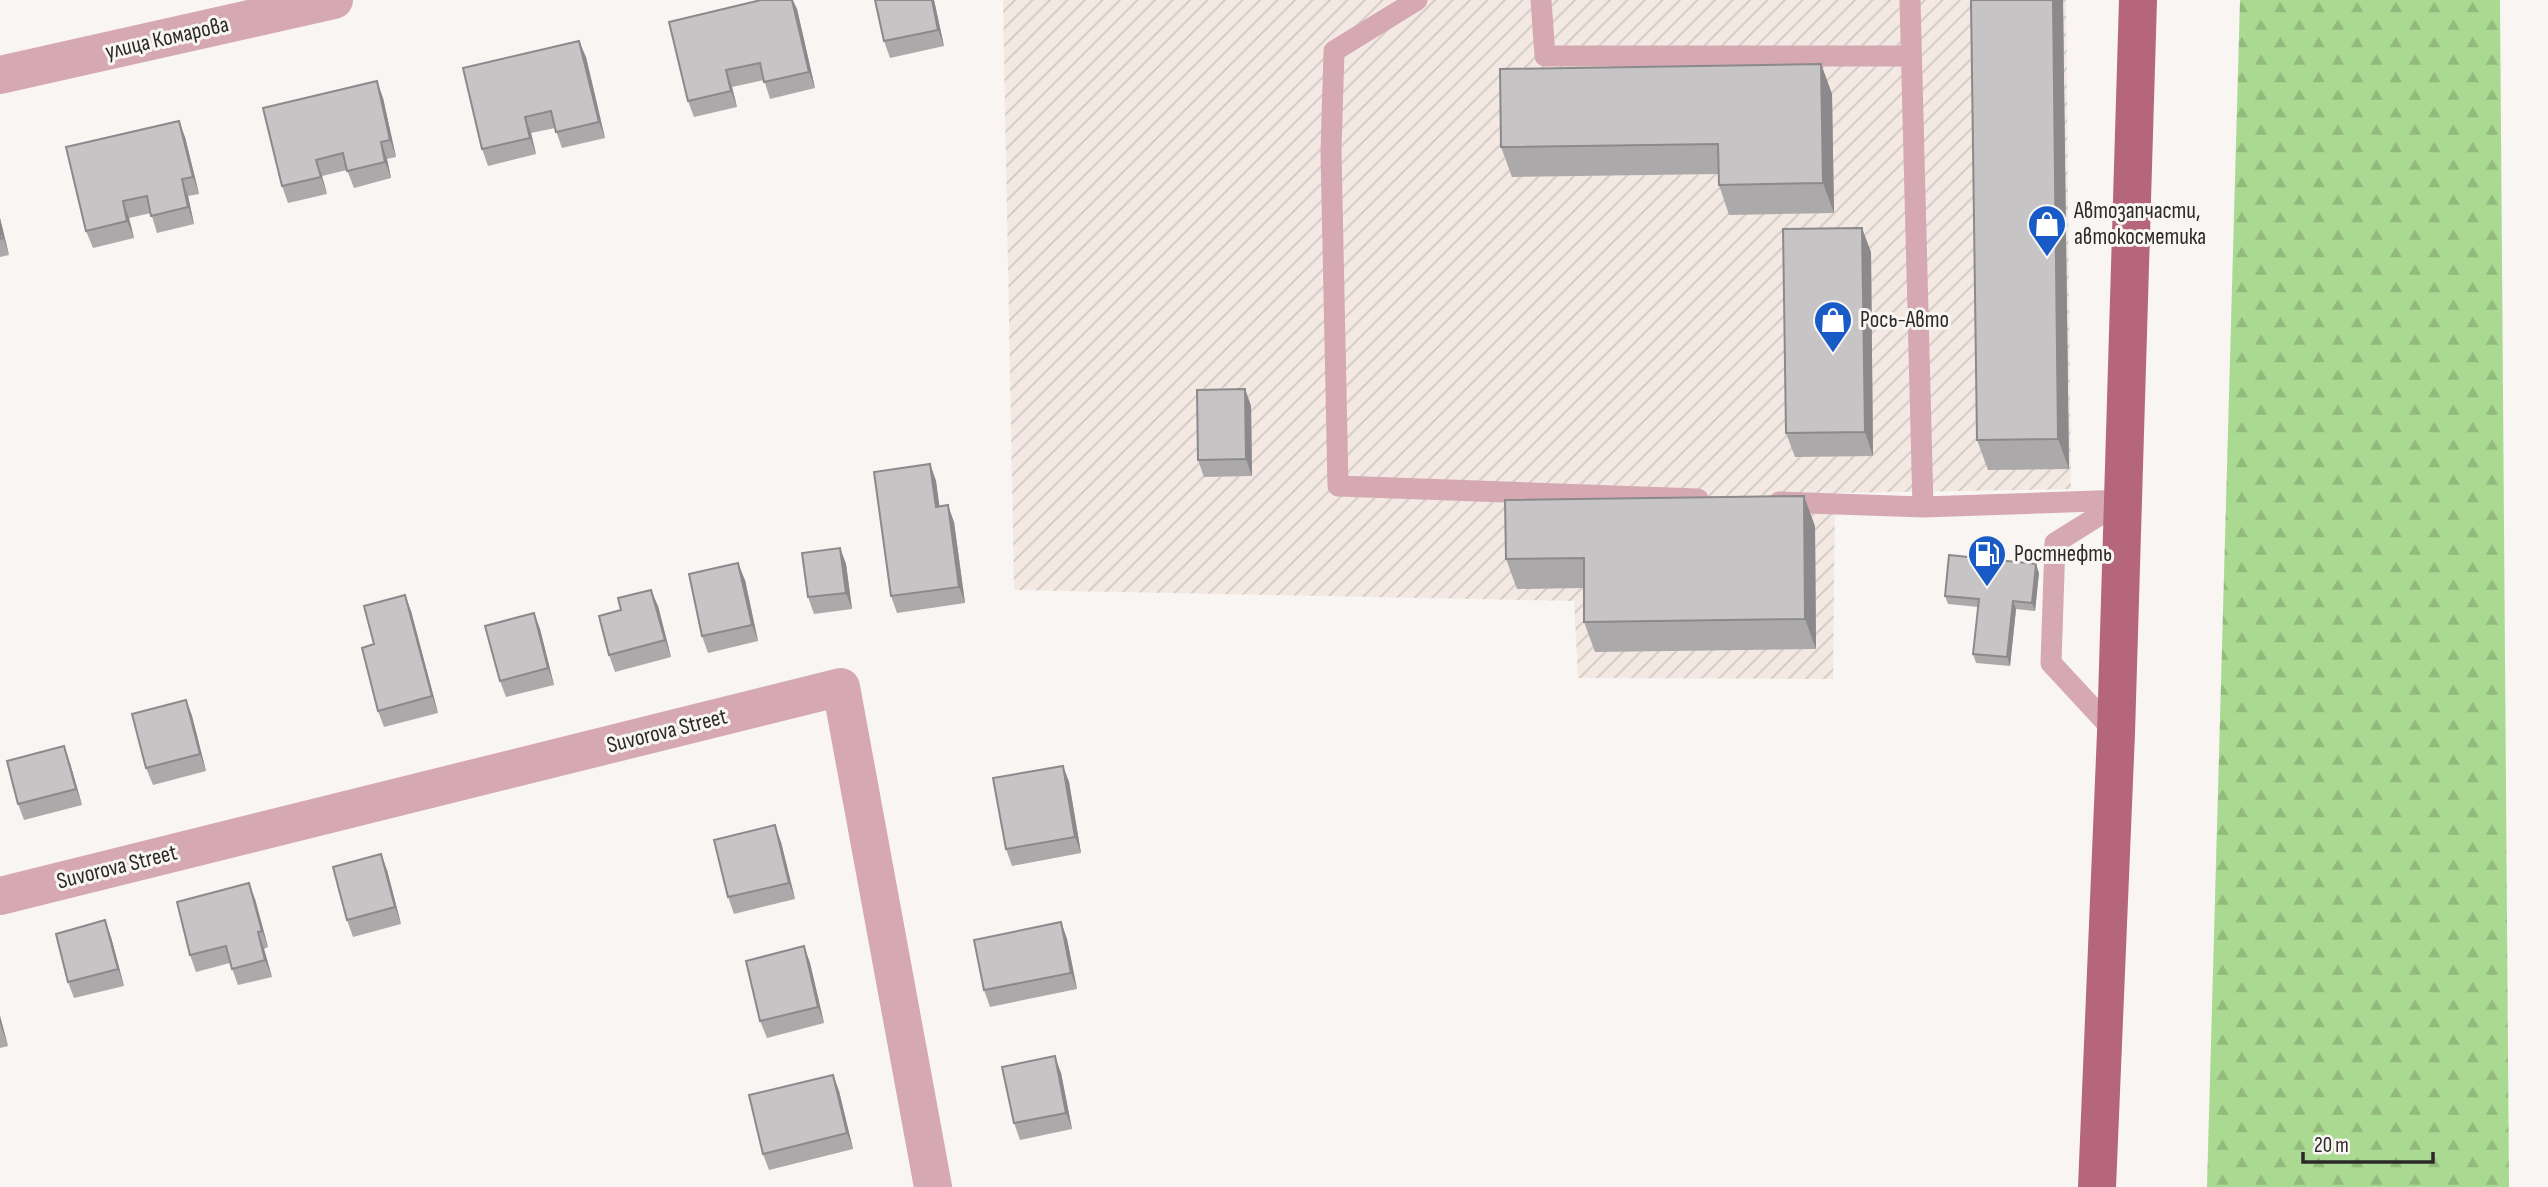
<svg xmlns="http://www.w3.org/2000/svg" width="2548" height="1187" viewBox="0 0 2548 1187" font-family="'Sofia Sans Condensed',sans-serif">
<defs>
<pattern id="industrial-furrows" width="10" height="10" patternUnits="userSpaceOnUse" patternTransform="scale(1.75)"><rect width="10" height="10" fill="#f3e9e2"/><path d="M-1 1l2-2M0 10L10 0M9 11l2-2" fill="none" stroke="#d0c8c2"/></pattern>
<pattern id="forest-firs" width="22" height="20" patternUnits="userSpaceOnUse" patternTransform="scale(1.75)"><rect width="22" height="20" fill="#aad991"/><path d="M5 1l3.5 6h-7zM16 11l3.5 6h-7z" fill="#92ba7d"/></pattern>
</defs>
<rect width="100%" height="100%" fill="#f8f5f3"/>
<path fill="url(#industrial-furrows)" d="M1003,0H2066L2071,489L1835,493L1833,679L1578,678L1574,601L1014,590Z"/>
<path fill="url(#forest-firs)" d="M2240,0H2500L2509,1187H2207Z"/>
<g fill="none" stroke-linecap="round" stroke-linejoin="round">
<path stroke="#d6a9b2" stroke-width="21" d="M1417,0L1334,51L1331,151L1338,486L1698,499
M1541,0L1545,56H1911
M1910,0L1923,507L2124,500
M1779,502L1923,507
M2115,732L2051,663L2055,543L2122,501"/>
<path stroke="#d6a9b2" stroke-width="38" d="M0,75L334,0
M0,896L841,687L933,1187"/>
<path stroke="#b5667a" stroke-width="38" d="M2097,1187L2116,733L2138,0"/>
</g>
<path fill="#aba9aa" d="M761,0H793L797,9L815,88L770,99L764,80L732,87L737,107L694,117L688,101Z
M934,0L944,46L890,58L884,41Z
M1971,0H2063L2069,469L1988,470L1977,440Z
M586,57L605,138L562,148L555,128L531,133L536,154L488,166L482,149Z
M1821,64L1832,94L1834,213L1729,215L1719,185L1718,174L1512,177L1501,147Z
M383,98L396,157L387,159L391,178L354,188L347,170L322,176L327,194L288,203L282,186Z
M185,137L199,194L188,196L194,224L157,233L151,213L129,218L134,238L93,248L86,231Z
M0,218L9,255L0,257Z
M1871,252L1873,456L1795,457L1786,433Z
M1245,389L1251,406L1252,476L1204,477L1198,460Z
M930,464L936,481L939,507L954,522L965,603L897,613L891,596Z
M1815,526L1816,649L1595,652L1584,622V588L1517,589L1506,559Z
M840,548L846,564L852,609L814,614L808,597Z
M2039,573L2035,611L2016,609L2010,666L1976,663L1973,654L1978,607L1948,604L1945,596Z
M745,580L758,641L708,653L702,636Z
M658,606L671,657L615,672L609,655Z
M411,611L438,713L384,727L378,711L374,644Z
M534,613L540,629L554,685L506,697L500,681Z
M186,700L192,716L206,771L153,785L146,768Z
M70,763L82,805L24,820L18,804Z
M1063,766L1069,782L1081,853L1012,866L1006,849Z
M781,842L795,899L734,914L728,897Z
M387,870L401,924L353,937L347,920Z
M255,899L268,947L264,949L272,977L238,985L230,963L196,972L190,955Z
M1061,922L1067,939L1077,989L990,1007L984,990Z
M111,937L124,986L74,998L68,982Z
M804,946L810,963L824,1023L767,1038L760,1021Z
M0,1016L8,1046L0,1048Z
M1061,1073L1072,1129L1020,1140L1014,1123Z
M833,1075L839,1091L853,1149L769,1170L763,1154Z"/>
<path fill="#8b898b" d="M792,0L797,9L815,88L809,72Z
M932,0H934L944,46L938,30Z
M2053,0H2063L2069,469L2058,439Z
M579,41L586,57L605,138L599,122Z
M1821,64L1832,94L1834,213L1823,183Z
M726,70L732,87L737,107L731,91Z
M377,81L383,98L396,157L390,140Z
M525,117L531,133L536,154L530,138Z
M179,121L185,137L199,194L193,177Z
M381,142L387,159L391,178L385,162Z
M316,160L322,176L327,194L321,177Z
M182,179L188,196L194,224L188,207Z
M123,201L129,218L134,238L127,221Z
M0,218L9,255L0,227Z
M1862,228L1871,252L1873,456L1865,432Z
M1245,389L1251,406L1252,476L1246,459Z
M930,464L936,481L942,524L936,507Z
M1804,496L1815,526L1816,649L1805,619Z
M948,505L954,522L965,603L959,587Z
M840,548L846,564L852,609L846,593Z
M738,563L745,580L758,641L752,625Z
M2036,564L2039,573L2035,611L2032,603Z
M651,590L658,606L671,657L665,640Z
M405,595L411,611L438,713L432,696Z
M2013,601L2016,609L2010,666L2007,657Z
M534,613L540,629L554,685L548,668Z
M186,700L192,716L206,771L200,754Z
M64,746L70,763L82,805L76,789Z
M1063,766L1069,782L1081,853L1075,837Z
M775,825L781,842L795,899L789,883Z
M381,854L387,870L401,924L395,907Z
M249,883L255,899L268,947L262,931Z
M105,920L111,937L124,986L118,969Z
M1061,922L1067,939L1077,989L1071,973Z
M258,932L264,949L272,977L265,960Z
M804,946L810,963L824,1023L818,1007Z
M0,1016L8,1046L0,1023Z
M1055,1056L1061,1073L1072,1129L1066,1113Z
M833,1075L839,1091L853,1149L847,1133Z"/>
<path fill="#c7c4c6" stroke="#8b898b" stroke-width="2" d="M761,0H792L809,72L764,82L760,63L726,70L731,91L688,101L669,22Z
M875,0H932L938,30L884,41Z
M1971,0H2053L2058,439L1977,440Z
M579,41L599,122L556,132L551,111L525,117L530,138L482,149L463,68Z
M1821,64L1823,183L1719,185L1718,144L1501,147L1500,69Z
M377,81L390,140L381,142L385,162L347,171L343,153L316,160L321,177L282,186L263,108Z
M179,121L193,177L182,179L188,207L151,216L147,196L123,201L127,221L86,231L66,147Z
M0,227L3,238L0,239Z
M1862,228L1865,432L1786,433L1783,229Z
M1245,389L1246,459L1198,460L1197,390Z
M930,464L936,507L948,505L959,587L891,596L874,472Z
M1804,496L1805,619L1584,622V558L1506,559L1505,500Z
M840,548L846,593L808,597L802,553Z
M1949,555L2036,564L2032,603L2013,601L2007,657L1973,654L1979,599L1945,596Z
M738,563L752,625L702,636L689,574Z
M651,590L665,640L609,655L599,616L621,610L618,598Z
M405,595L432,696L378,711L362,648L374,644L364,606Z
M534,613L548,668L500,681L485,626Z
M186,700L200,754L146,768L132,714Z
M64,746L76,789L18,804L7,761Z
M1063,766L1075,837L1006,849L993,778Z
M775,825L789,883L728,897L714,840Z
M381,854L395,907L347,920L333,867Z
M249,883L262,931L258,932L265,960L232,969L226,946L190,955L177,902Z
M105,920L118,969L68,982L56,934Z
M1061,922L1071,973L984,990L974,940Z
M804,946L818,1007L760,1021L746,961Z
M1055,1056L1066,1113L1014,1123L1002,1067Z
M833,1075L847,1133L763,1154L749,1095Z"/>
<defs>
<symbol id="shop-pin" viewBox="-11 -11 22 30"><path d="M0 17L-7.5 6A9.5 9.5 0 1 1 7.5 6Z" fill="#185bc7" stroke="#f8f5f3"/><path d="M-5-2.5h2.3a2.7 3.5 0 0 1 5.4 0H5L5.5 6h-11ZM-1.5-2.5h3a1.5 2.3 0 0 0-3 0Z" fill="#fff"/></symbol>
<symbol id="fuel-pin" viewBox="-11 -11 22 30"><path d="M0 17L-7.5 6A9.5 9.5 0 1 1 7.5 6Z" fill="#185bc7" stroke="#f8f5f3"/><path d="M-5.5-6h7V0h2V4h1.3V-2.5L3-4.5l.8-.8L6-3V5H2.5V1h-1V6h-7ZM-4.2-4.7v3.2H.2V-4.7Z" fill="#fff"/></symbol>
</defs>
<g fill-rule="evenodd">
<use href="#shop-pin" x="2025" y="202" width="44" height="60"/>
<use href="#shop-pin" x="1811" y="298" width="44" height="60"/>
<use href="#fuel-pin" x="1965" y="532" width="44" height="60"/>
</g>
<g text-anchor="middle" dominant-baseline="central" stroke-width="6" stroke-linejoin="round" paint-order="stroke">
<g font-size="23" fill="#2b2a29" stroke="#f8f5f3">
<text transform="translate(167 38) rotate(-13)">улица Комарова</text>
<text transform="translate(667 731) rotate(-14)">Suvorova Street</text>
<text transform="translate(117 867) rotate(-14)">Suvorova Street</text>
</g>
<g font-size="23" fill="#2b2a29" stroke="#f8f5f3" text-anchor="start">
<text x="2074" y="211">Автозапчасти,<tspan x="2074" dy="26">автокосметика</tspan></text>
<text x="1860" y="320">Рось-Авто</text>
<text x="2014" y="554">Ростнефть</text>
</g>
</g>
<path d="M2303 1152v10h130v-10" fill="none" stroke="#2b2a29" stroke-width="3.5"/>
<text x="2314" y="1152" font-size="21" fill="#2b2a29" stroke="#f8f5f3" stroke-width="5" paint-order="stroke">20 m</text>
</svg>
